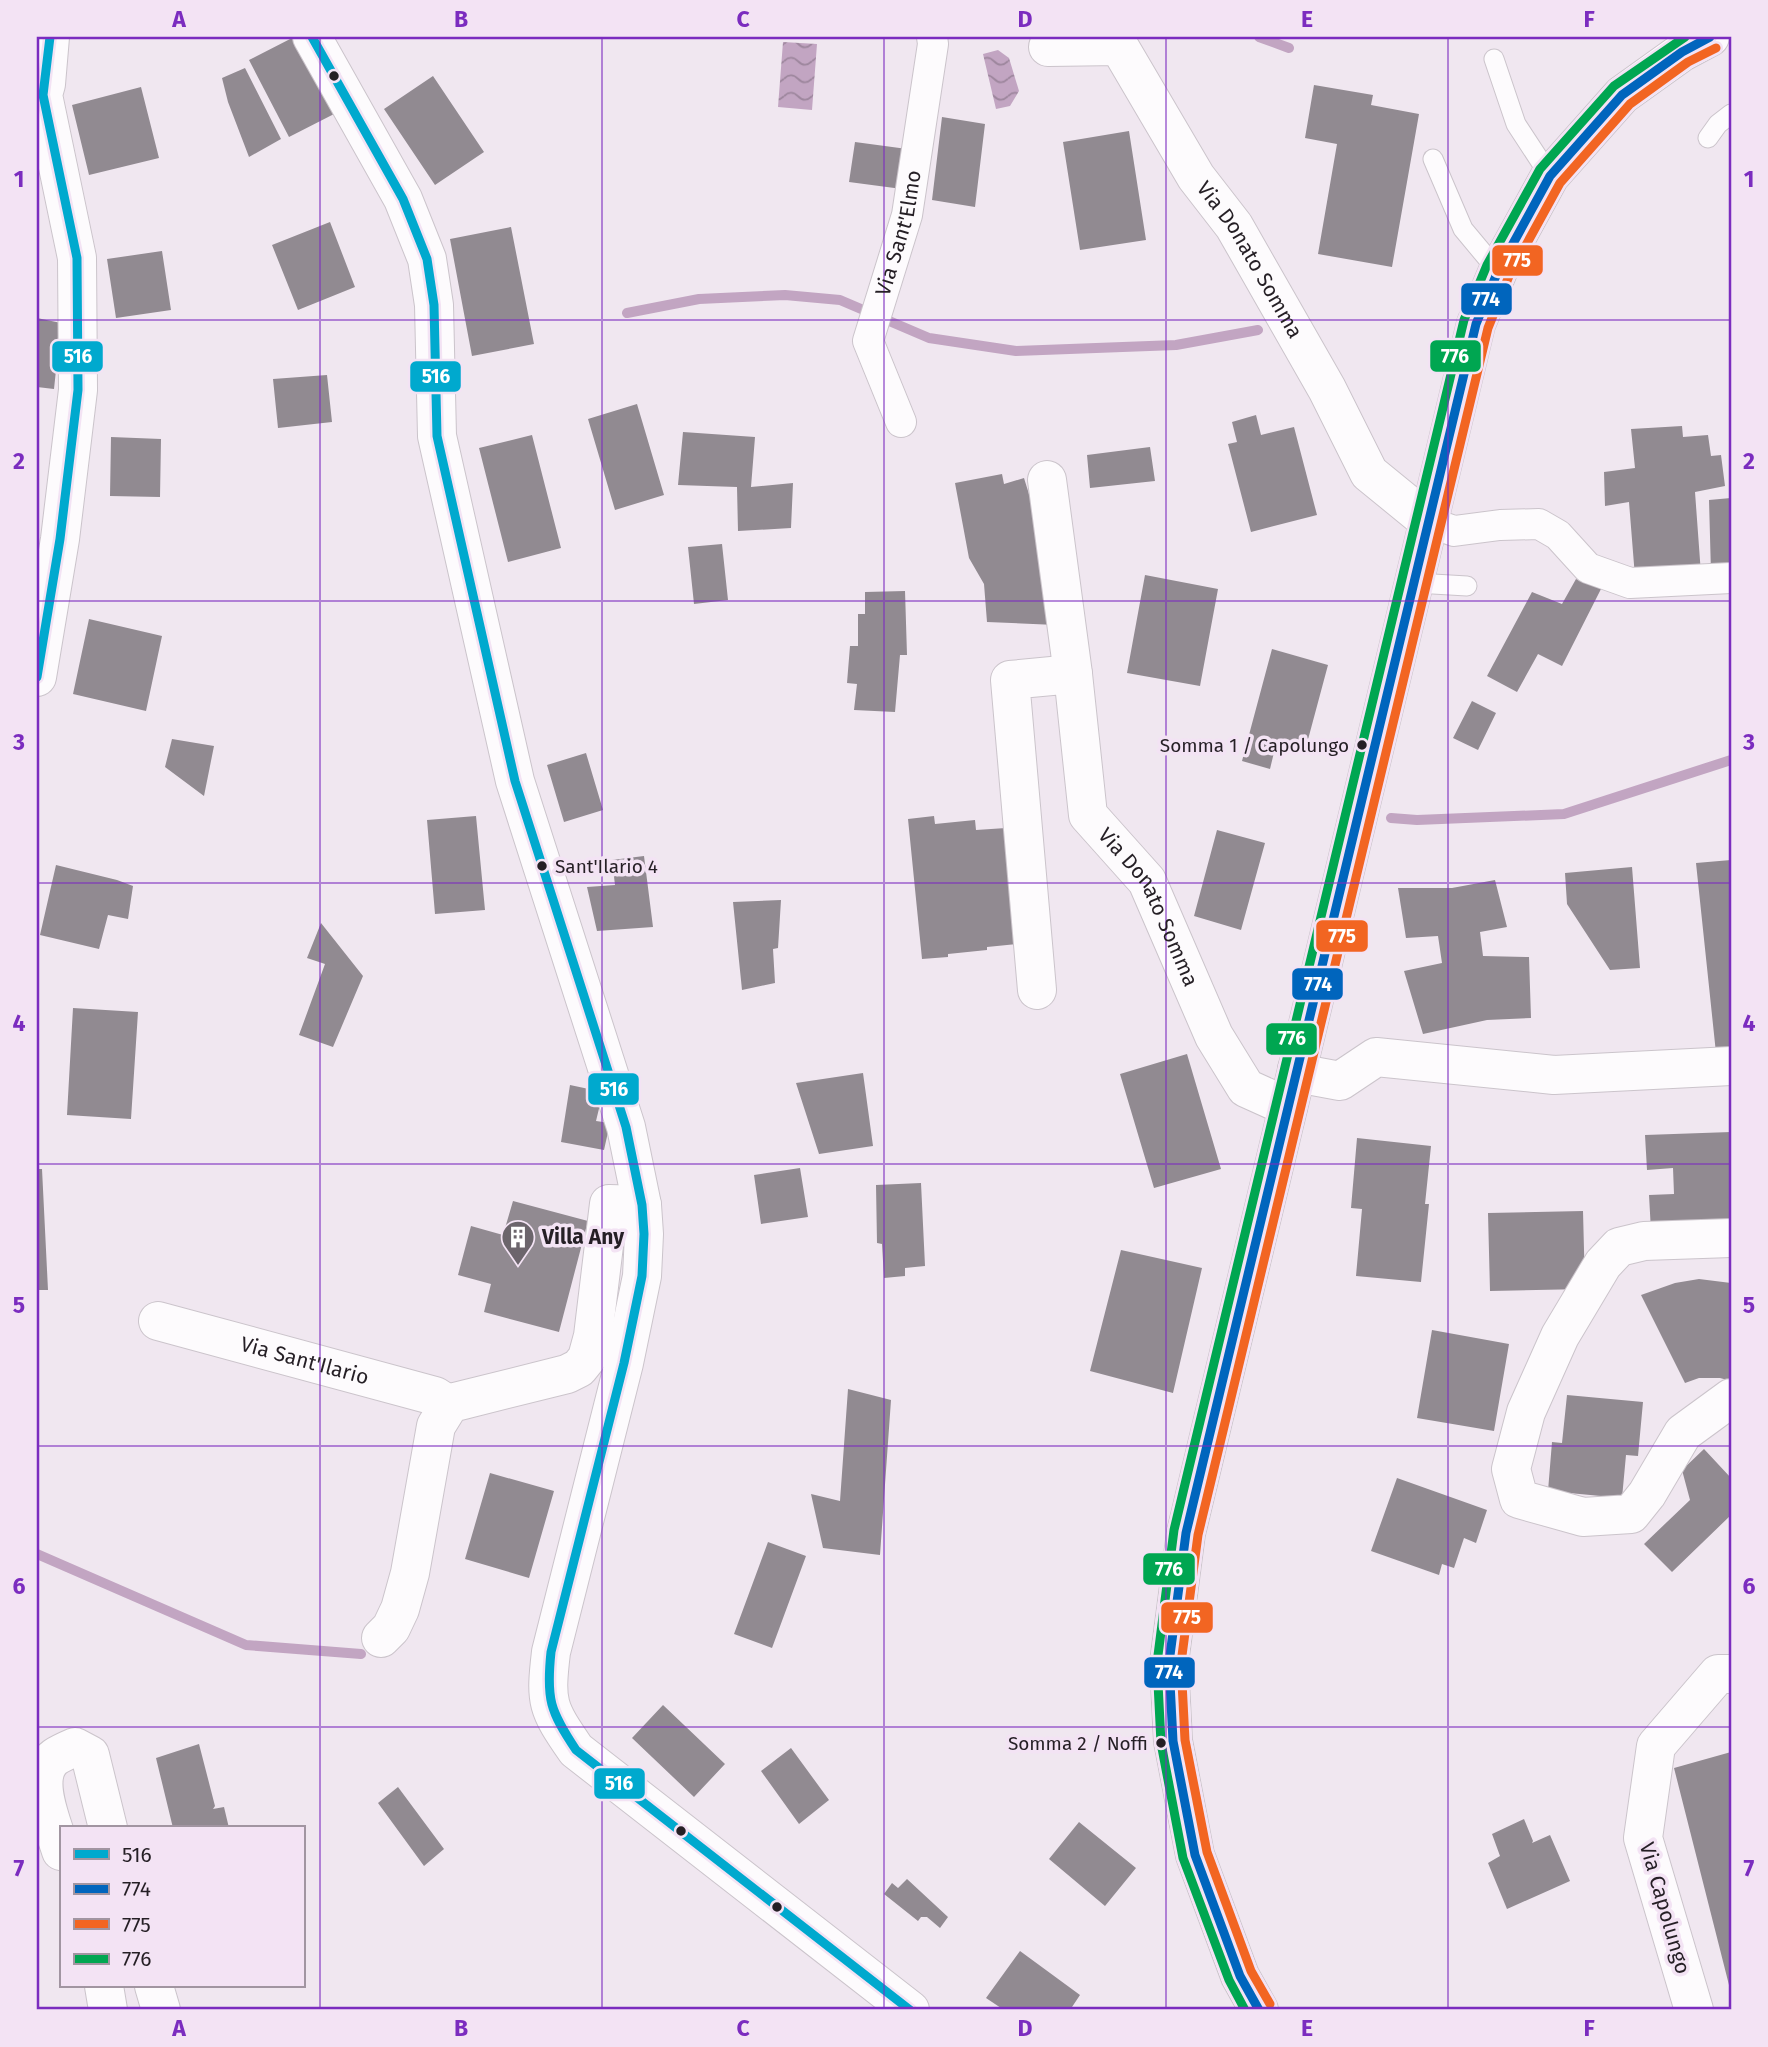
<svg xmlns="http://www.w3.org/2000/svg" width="1768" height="2047" viewBox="0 0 1768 2047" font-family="'Fira Sans',sans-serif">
<defs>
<pattern id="water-waves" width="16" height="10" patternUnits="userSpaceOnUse" patternTransform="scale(1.75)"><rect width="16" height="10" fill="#c2a5c2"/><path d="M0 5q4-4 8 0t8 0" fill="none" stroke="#9d869d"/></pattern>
</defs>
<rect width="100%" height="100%" fill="#f0e7f0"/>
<path fill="url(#water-waves)" d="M783,42L817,44L812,110L778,107Z
M998,50L1009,58L1019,91L1010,106L996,109L983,54Z"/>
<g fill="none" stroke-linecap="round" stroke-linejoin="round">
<path stroke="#c2a5c2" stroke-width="10" d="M1259,37L1289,48
M627,313L699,299L785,295L840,300L929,338L1016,351L1176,345L1258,330
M1391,818L1417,820L1564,814L1731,760
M37,1554L246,1645L361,1654"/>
</g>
<path fill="#918a91" d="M294,37L336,113L289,137L249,60Z
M245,68L281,139L249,157L228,102L222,78Z
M433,76L484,152L435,185L384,109Z
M1314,85L1373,95L1371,105L1419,114L1392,267L1318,254L1337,144L1305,138Z
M141,87L159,158L89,175L72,105Z
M942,117L985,124L975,207L932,200Z
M1129,131L1146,240L1080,250L1063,142Z
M855,142L907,149L902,189L849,182Z
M330,222L355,287L298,310L272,245Z
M511,227L534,344L472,356L450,239Z
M162,251L171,310L116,318L107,259Z
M37,318L61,323L54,389L37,387Z
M327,375L332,422L278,428L273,379Z
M637,404L664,495L615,510L588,419Z
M1256,415L1261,435L1294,427L1317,515L1251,532L1228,444L1237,442L1232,422Z
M1682,426L1683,437L1708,435L1711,456L1721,455L1725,486L1695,492L1701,574L1635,577L1629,502L1605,506L1604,472L1635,468L1631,429Z
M683,432L755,437L751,487L793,483L791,528L738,531L737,487L678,485Z
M532,435L561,548L508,562L479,448Z
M111,437L161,439L160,497L110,496Z
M1150,447L1155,481L1090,488L1087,455Z
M1002,474L1004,484L1024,478L1053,572L1056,625L987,622L984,584L969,558L955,483Z
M1731,498V572L1711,573L1709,500Z
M722,544L728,600L694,604L688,547Z
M1145,575L1218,589L1200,686L1127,673Z
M1576,579L1601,589L1562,666L1538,654L1517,692L1487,676L1532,592L1562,604Z
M905,591L907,655H900L895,712L854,710L857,684L847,683L850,646H858V614H865V592Z
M89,619L162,636L146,711L73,694Z
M1272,649L1328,665L1306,747L1277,740L1270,769L1242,761Z
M1472,701L1496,713L1478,750L1453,738Z
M172,739L214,746L204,796L165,767Z
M586,753L603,810L564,822L547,765Z
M476,816L485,910L435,914L427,820Z
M934,816L935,824L975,820L976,830L1006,828L1017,944L987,947V950L948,954V957L922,959L908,819Z
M1217,830L1265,843L1241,930L1194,916Z
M644,856L653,927L597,931L587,887L615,885L612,860Z
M1731,860V1052L1716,1053L1696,863Z
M56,865L117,880L133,886L128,919L108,915L99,949L40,935Z
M1632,867L1640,968L1610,970L1567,904L1565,873Z
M1495,880L1507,927L1480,932L1483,956L1529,957L1531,1018L1487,1020L1423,1034L1404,971L1442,963L1438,936L1406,938L1398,888H1452Z
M781,900L778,948L773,949L775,983L742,990L733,902Z
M321,923L363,976L333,1047L299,1035L325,964L307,958Z
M73,1008L138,1012L131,1119L67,1115Z
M1187,1054L1221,1169L1154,1188L1120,1074Z
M863,1073L873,1146L819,1154L796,1083Z
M570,1085L603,1092L596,1121L610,1123L604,1150L561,1142Z
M1731,1132V1227L1651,1231L1649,1195L1674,1194L1673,1168L1647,1170L1645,1135Z
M1357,1138L1431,1146L1425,1204H1429L1421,1282L1356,1276L1362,1209L1351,1208Z
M800,1168L808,1217L761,1224L754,1175Z
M37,1169H42L48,1290H37Z
M921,1183L925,1266L905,1268V1276L884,1278L882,1244L877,1243L876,1185Z
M513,1201L588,1221L559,1332L484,1312L491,1284L458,1275L471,1226L503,1235Z
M1583,1211L1585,1289L1490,1291L1488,1213Z
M1121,1250L1202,1268L1173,1393L1090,1371Z
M1699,1279L1731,1283V1381L1720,1378H1699L1685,1383L1641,1295L1675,1283Z
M1432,1330L1509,1344L1494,1431L1417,1418Z
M848,1389L891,1400L880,1555L823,1548L811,1494L840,1501Z
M1567,1395L1643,1402L1638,1456L1626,1455L1622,1498L1548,1491L1552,1442L1562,1443Z
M1704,1449L1731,1478V1515L1672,1572L1644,1544L1690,1500L1682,1470Z
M490,1473L554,1491L529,1578L465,1559Z
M1397,1478L1487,1510L1476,1543L1464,1538L1454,1568L1442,1564L1439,1575L1371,1551Z
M768,1542L806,1556L772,1648L734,1634Z
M663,1705L725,1764L694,1797L632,1738Z
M199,1744L215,1806L213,1809L224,1807L229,1828H173L156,1758Z
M791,1748L829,1800L799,1824L761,1771Z
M1731,1752V1989H1730L1674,1768Z
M398,1787L444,1849L424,1866L378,1803Z
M1524,1819L1533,1841L1532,1843L1550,1835L1570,1881L1507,1909L1488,1863L1500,1856L1492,1834Z
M1079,1822L1136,1868L1105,1906L1049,1859Z
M907,1879L948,1917L940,1928L927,1917H921L918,1921L884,1894L892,1883L898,1888Z
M1020,1951L1080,1995L1070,2010H1004L986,1998Z"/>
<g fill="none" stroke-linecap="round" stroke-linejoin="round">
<defs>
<path id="service" d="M1494,59L1516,124L1550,176
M1708,138L1718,124L1731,114
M1433,159L1463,229L1498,271
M1416,583L1467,586"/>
<g id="pedestrian">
<path id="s1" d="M901,422L868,341L907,215L933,44L932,37"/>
<path d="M1429,522L1454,531L1500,525L1539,524L1558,535L1588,568L1630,583L1731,578"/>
</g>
<g id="minor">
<path d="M312,37L403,199L427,259L434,305L437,436L515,781L626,1127L642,1205L644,1234L642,1276L624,1363L551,1652C545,1703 547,1708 576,1750L910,2010"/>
<path id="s2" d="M1048,47L1119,46L1196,177L1234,226L1327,389L1369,473L1429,522"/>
<path d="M1047,480L1073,674"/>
<path d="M37,677L60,539L78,390L77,258L43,95L46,84L50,37"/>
<path id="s3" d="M1037,990L1010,680L1073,674L1088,815L1147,881L1214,1036L1246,1088L1288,1107"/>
<path d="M1297,1069L1313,1076L1340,1081L1376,1057L1554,1075L1731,1066"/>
<path d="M1731,1238L1644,1241L1619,1247L1603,1264L1560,1336L1526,1412L1511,1469L1519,1499L1583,1517L1631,1514L1647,1494L1683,1433L1731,1398"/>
<path id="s4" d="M158,1321L435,1396L449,1405"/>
<path d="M381,1638L391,1628L400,1609L410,1573L436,1426L449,1405L455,1402L567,1374L579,1368L587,1358L593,1336L609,1204L642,1205"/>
<path d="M61,1851C54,1827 29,1776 55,1757C61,1753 68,1750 75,1747L90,1755L108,1828"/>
<path d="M104,1986L108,2010"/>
<path d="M154,1986L161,2010"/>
<path d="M1694,2010L1643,1838L1656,1746L1718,1674H1731"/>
</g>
<path id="primary" d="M1259,2010L1240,1976L1195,1855L1173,1741L1169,1663L1186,1533L1476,324L1498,271L1550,176L1622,95L1682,52L1710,37"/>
</defs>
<use href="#service" stroke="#cbc4cb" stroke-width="21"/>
<use href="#pedestrian" stroke="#cbc4cb" stroke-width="32"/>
<use href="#minor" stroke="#cbc4cb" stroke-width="40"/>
<use href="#primary" stroke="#cbc4cb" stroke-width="40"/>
<use href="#service" stroke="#fdfbfd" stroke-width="19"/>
<use href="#pedestrian" stroke="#fdfbfd" stroke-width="30"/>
<use href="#minor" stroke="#fdfbfd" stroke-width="38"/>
<use href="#primary" stroke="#fdfbfd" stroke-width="38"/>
<defs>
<path id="bus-1" d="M312,37L403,199L427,259L434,305L437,436L515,781L626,1127L642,1205L644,1234L642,1276L624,1363L551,1652C546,1699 550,1711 576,1750L910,2010
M37,677L60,539L78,390L77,258L43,95L50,37"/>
<path id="bus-2" d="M1259,2010L1240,1976L1195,1855L1173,1741L1169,1663L1186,1533L1476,324L1498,271L1550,176L1622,95L1682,52L1710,37"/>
<path id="bus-3" d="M1270,2004L1251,1971L1207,1852L1185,1740L1181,1663L1198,1535L1488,328L1509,276L1560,183L1630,104L1688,62L1716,48"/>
<path id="bus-4" d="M1245,2010L1229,1980L1183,1858L1161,1743L1157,1663L1174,1530L1464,320L1487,265L1540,169L1614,86L1685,37"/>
</defs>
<use href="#bus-1" stroke="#f3e3f4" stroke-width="14"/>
<use href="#bus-2" stroke="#f3e3f4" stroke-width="14"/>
<use href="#bus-3" stroke="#f3e3f4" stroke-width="14"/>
<use href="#bus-4" stroke="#f3e3f4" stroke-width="14"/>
<use href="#bus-1" stroke="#00a9ce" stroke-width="9"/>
<use href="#bus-2" stroke="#0065bd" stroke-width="9"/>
<use href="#bus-3" stroke="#f26522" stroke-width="9"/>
<use href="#bus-4" stroke="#00a651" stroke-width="9"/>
</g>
<path fill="none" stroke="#7b2cbf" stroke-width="2" stroke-opacity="0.55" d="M320,37V2010M602,37V2010M884,37V2010M1166,37V2010M1448,37V2010M37,320H1731M37,601H1731M37,883H1731M37,1164H1731M37,1446H1731M37,1727H1731"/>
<defs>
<symbol id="building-pin" viewBox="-11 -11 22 30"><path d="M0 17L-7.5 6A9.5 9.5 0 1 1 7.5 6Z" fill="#6c656c" stroke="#f3e3f4"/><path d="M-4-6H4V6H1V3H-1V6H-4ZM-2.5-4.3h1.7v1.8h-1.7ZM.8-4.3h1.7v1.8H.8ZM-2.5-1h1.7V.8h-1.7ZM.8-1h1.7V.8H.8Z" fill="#fff"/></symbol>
</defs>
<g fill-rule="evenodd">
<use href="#building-pin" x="499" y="1218" width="38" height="52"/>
</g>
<g fill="#251f25" stroke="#f3e3f4" stroke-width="2.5">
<circle cx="334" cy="76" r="6"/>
<circle cx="1362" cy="745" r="6"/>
<circle cx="542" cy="866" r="6"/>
<circle cx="1161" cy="1743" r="6"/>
<circle cx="681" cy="1831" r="6"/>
<circle cx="777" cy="1907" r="6"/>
</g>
<g text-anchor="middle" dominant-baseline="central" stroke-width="7" stroke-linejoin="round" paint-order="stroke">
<g font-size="19" fill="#251f25" stroke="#f3e3f4" text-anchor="end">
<text x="1349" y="745">Somma 1 / Capolungo</text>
<text x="555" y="866" text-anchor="start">Sant'Ilario 4</text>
<text x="1148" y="1743">Somma 2 / Noffi</text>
</g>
<g font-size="21" fill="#251f25" stroke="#f3e3f4">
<text stroke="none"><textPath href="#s1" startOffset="200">Via Sant'Elmo</textPath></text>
<text stroke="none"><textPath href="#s2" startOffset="322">Via Donato Somma</textPath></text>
<text stroke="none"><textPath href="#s3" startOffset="628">Via Donato Somma</textPath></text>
<text stroke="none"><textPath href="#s4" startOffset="152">Via Sant'Ilario</textPath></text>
<text transform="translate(1665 1908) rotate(74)">Via Capolungo</text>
</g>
<g font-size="21" font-weight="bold" fill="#251f25" stroke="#f3e3f4" text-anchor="start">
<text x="542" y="1237">Villa Any</text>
</g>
</g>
<g stroke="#f3e3f4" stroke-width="2.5">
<rect x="1491" y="244" width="53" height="33" rx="7" fill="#f26522"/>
<rect x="1460" y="282" width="53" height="34" rx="7" fill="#0065bd"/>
<rect x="1429" y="339" width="53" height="34" rx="7" fill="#00a651"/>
<rect x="51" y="340" width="53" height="33" rx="7" fill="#00a9ce"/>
<rect x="409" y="360" width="53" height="33" rx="7" fill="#00a9ce"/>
<rect x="1315" y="919" width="54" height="34" rx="7" fill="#f26522"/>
<rect x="1291" y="967" width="53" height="34" rx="7" fill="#0065bd"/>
<rect x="1265" y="1022" width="53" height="34" rx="7" fill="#00a651"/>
<rect x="587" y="1072" width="53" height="34" rx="7" fill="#00a9ce"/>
<rect x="1142" y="1552" width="54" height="34" rx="7" fill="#00a651"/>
<rect x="1160" y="1601" width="54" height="33" rx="7" fill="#f26522"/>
<rect x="1143" y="1656" width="53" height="33" rx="7" fill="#0065bd"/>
<rect x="593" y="1767" width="53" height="33" rx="7" fill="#00a9ce"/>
</g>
<g font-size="19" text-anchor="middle" font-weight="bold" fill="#fff">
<text x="1517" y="267">775</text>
<text x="1486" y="306">774</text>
<text x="1455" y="363">776</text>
<text x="78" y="363">516</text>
<text x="436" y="383">516</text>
<text x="1342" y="943">775</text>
<text x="1318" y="991">774</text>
<text x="1292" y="1045">776</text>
<text x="614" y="1096">516</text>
<text x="1169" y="1576">776</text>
<text x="1187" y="1624">775</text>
<text x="1169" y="1679">774</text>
<text x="619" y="1790">516</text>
</g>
<rect width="1768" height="2047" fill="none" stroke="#f3e3f4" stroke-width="77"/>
<rect x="60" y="1826" width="245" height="161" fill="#f3e3f4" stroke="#a195a1" stroke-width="2"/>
<rect x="74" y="1849" width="35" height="10" fill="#00a9ce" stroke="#a195a1" stroke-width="2"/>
<text x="122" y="1862" font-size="21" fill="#251f25">516</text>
<rect x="74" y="1884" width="35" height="10" fill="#0065bd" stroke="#a195a1" stroke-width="2"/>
<text x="122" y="1896" font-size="21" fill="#251f25">774</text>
<rect x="74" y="1919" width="35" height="10" fill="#f26522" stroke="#a195a1" stroke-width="2"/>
<text x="122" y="1932" font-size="21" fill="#251f25">775</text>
<rect x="74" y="1954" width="35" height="10" fill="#00a651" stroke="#a195a1" stroke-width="2"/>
<text x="122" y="1966" font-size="21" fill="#251f25">776</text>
<rect x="38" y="38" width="1692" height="1970" fill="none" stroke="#7b2cbf" stroke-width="2.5"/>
<g font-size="23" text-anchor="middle" font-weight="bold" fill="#7b2cbf">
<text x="179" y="27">A</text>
<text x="461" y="27">B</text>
<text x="743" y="27">C</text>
<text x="1025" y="27">D</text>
<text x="1307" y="27">E</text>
<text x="1589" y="27">F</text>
<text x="19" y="187">1</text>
<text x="1749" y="187">1</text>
<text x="19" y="469">2</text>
<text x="1749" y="469">2</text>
<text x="19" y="750">3</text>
<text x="1749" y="750">3</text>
<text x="19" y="1031">4</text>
<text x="1749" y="1031">4</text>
<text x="19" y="1313">5</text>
<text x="1749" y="1313">5</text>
<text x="19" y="1594">6</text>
<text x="1749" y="1594">6</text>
<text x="19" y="1876">7</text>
<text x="1749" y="1876">7</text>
<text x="179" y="2036">A</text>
<text x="461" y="2036">B</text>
<text x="743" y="2036">C</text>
<text x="1025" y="2036">D</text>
<text x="1307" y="2036">E</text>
<text x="1589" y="2036">F</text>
</g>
</svg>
